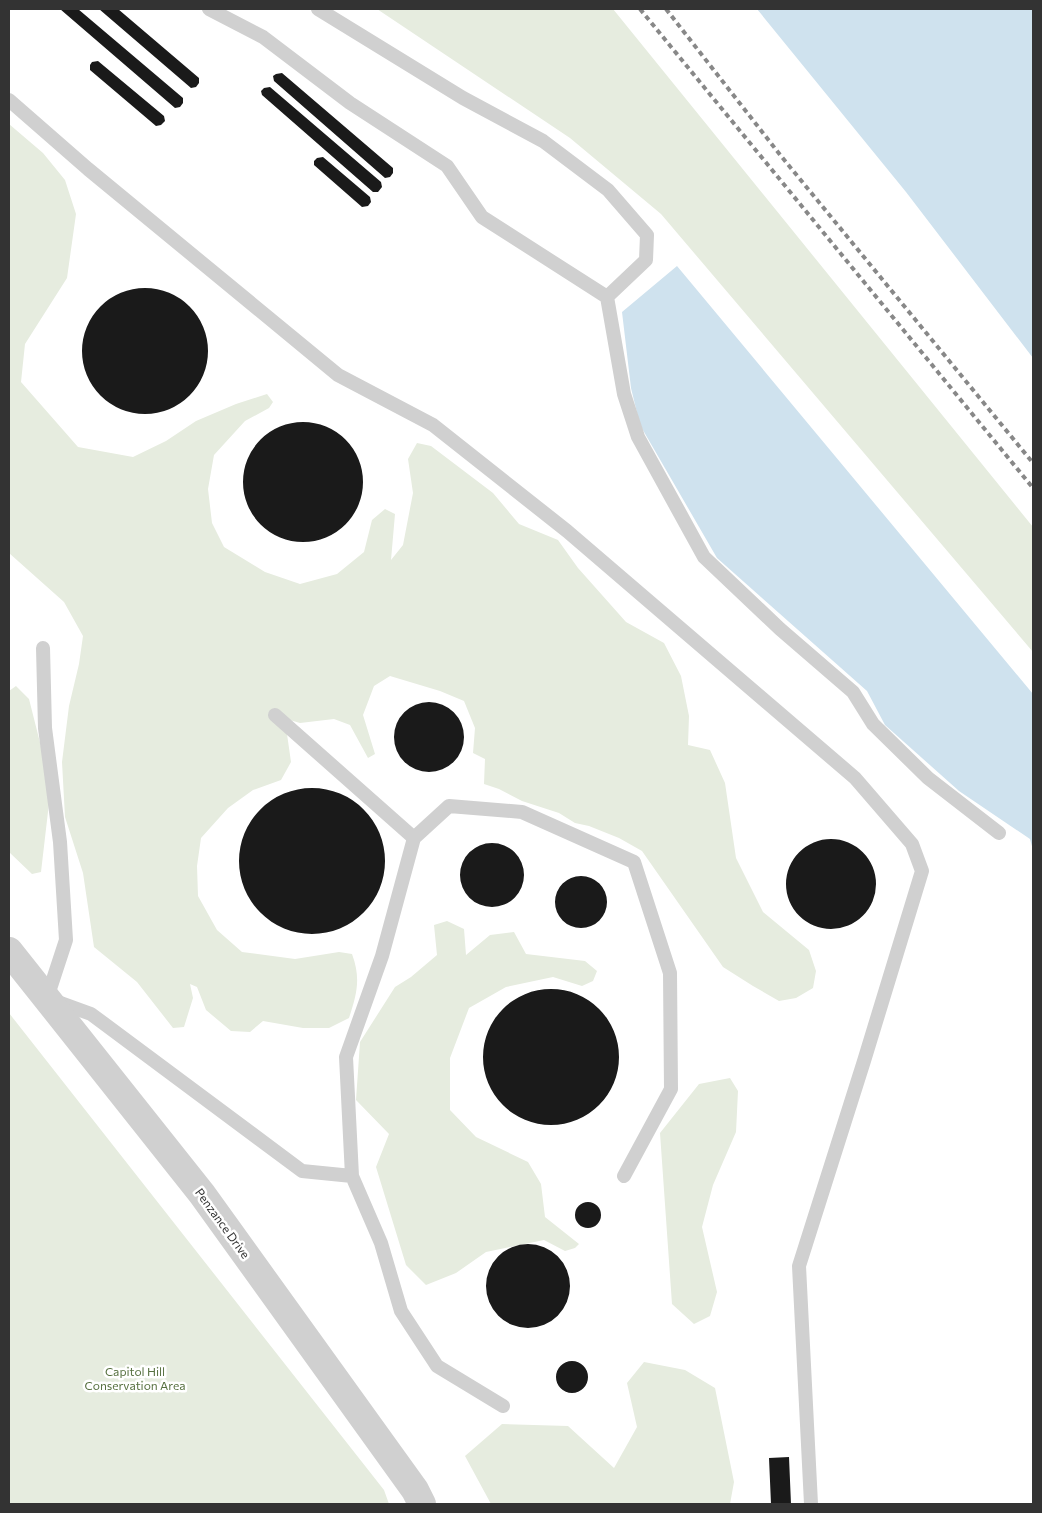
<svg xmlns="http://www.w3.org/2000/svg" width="1042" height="1513" viewBox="0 0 1042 1513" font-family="Commissioner,sans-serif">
<rect width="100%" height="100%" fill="#fff"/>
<path fill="#e6ecdf" d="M377,9H613L1033,527V652L661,214L570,138Z
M9,124L43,153L65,180L76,214L67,278L25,344L21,382L78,447L133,457L166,441L196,421L236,404L267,394L273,402L269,408L245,421L214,455L208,489L212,523L224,547L265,572L300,584L337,574L364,552L372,520L385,509L395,514L391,560L403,545L413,493L408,459L417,443L431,446L493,493L519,524L558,540L578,568L626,622L664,643L681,676L689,716L688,745L710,750L725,783L736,858L763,912L809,950L816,971L813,988L796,998L779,1001L753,986L723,967L642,851L619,838L589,826L575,823L559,813L522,801L499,789L484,784L485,759L473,753L475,728L464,701L440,691L390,676L374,686L363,715L375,754L368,758L350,725L334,719L300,723L276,716L287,734L291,762L281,780L253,790L228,808L201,838L197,866L198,896L217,930L242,952L295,959L339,952L352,954C361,978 357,994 349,1018L329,1028H303L263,1021L250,1032L231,1031L206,1010L197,987L190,984L193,998L184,1027L173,1028L137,982L94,947L83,873L65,817L62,762L69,706L79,664L83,636L64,602L9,553Z
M16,686L29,699L51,786L41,872L32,874L9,852V691Z
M447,921L464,929L466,955L490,935L514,932L526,954L585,961L597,971L593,981L582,986L553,977L506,987L469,1008L450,1058V1110L476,1137L528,1162L541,1184L545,1217L579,1244L575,1248L565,1251L544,1240L486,1252L456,1273L426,1285L406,1265L376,1167L389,1134L356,1100L360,1042L395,987L411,977L437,955L434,925Z
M9,1013L384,1490L389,1504H9Z
M730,1078L738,1091L736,1132L713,1185L702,1227L717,1292L710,1316L694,1324L672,1304L660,1133L699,1084Z
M644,1362L685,1370L715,1388L734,1482L730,1504H491L465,1456L502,1424L568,1426L614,1468L637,1427L627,1383Z"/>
<path fill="#cfe2ee" d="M757,9H1033V358L906,192Z
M677,266L1033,694V850L1030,839L959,791L885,725L867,691L717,558L640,425L631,388L622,312Z"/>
<path fill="#1a1a1a" d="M60,9H78L183,98V103L180,107L175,108Z
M99,9H118L199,78V83L196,87L191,88Z
M98,61L164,116L165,121L161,125L156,126L90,70V65L92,62Z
M282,73L393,168V173L390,177L385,178L274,81L273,76L276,74Z
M270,87L381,182L382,187L378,192H373L262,95L261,91L264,88Z
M323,157L370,197L371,202L368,206L362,207L314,165V161L317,158Z
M82 351a63 63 0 1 1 126 0a63 63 0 1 1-126 0Z
M243 482a60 60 0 1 1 120 0a60 60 0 1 1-120 0Z
M394 737a35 35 0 1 1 70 0a35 35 0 1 1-70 0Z
M239 861a73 73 0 1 1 146 0a73 73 0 1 1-146 0Z
M786 884a45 45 0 1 1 90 0a45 45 0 1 1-90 0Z
M460 875a32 32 0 1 1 64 0a32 32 0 1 1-64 0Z
M555 902a26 26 0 1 1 52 0a26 26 0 1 1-52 0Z
M483 1057a68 68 0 1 1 136 0a68 68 0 1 1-136 0Z
M575 1215a13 13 0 1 1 26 0a13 13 0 1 1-26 0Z
M486 1286a42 42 0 1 1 84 0a42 42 0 1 1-84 0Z
M556 1377a16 16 0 1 1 32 0a16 16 0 1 1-32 0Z
M789,1457L791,1504H771L769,1458Z"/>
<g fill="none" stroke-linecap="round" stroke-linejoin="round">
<path stroke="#d0d0d0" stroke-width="14" d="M209,9L263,37L350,103L447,166L482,217L607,297
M318,9L463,98L543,141L608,190L647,235L646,260L607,297L624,394L638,437L704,557L780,629L853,692L873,724L928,778L999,833
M9,100L88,169L338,375L433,425L567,531L855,778L912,844L922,871L864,1061L799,1266L811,1504
M43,648L45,728L60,842L66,940L47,998L91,1014L302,1171L352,1176L346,1057L382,956L414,838L449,806L522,812L634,862L670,973L671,1089L624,1176
M275,715L414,838
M352,1176L381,1243L401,1311L437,1366L503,1406"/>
<path stroke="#d0d0d0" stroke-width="28" d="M9,951L202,1194L415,1490L422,1504"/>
<path stroke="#888" stroke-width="4" stroke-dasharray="5 4" stroke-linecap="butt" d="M640,9L1033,488
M666,9L781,156L1033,463"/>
</g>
<g text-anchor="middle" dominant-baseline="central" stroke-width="5" stroke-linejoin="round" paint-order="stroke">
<g font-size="12" fill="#333" stroke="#fff">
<text transform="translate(223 1223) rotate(54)">Penzance Drive</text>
</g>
<g font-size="12" fill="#56703f" stroke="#fff">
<text x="135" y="1371">Capitol Hill<tspan x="135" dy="14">Conservation Area</tspan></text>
</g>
</g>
<rect width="1042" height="1513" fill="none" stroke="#333333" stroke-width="20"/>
</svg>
